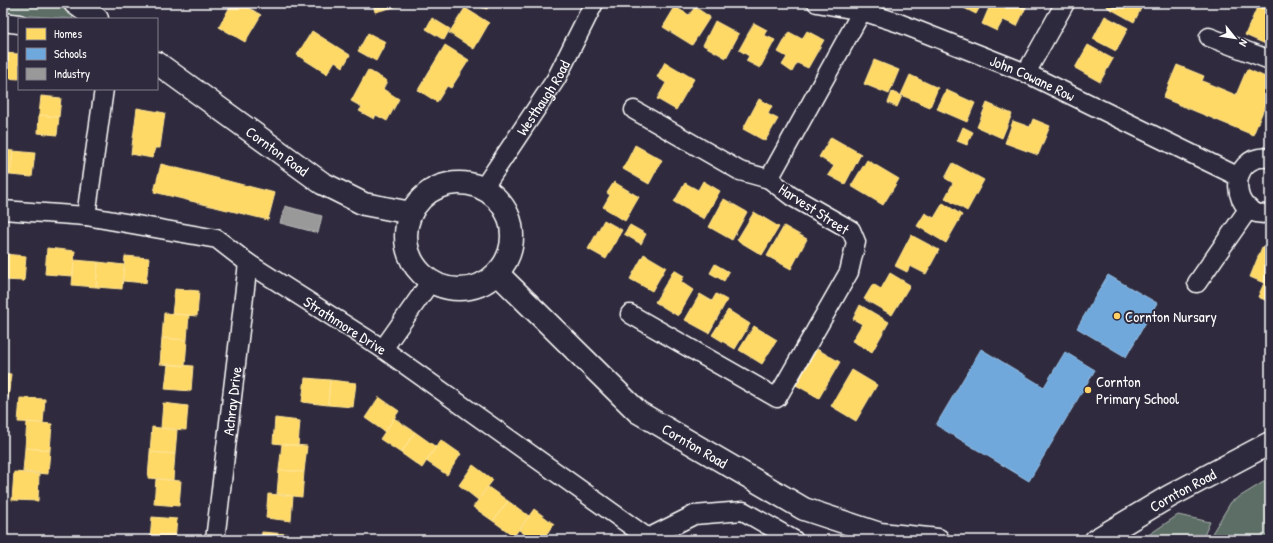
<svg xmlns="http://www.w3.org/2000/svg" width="1273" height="543" viewBox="0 0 1273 543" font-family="'Patrick Hand',sans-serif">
<rect width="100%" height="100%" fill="#2f2a3d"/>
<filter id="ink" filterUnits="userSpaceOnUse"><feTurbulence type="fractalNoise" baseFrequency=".025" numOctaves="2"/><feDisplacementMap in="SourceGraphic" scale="8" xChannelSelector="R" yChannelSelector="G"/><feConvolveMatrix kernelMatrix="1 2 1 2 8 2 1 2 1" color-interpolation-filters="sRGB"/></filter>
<g filter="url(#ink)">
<path fill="#5d6e66" stroke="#aeb6b2" d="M3,3H71L73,19L3,14Z
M1270,478V540H1208L1231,502Z
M1178,515L1210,522L1202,540H1141Z"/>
<path fill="#ffd966" stroke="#ffe494" d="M232,3H241L261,15L245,42L219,27Z
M373,3H410L375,12Z
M467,3H489L487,9Z
M954,3H982L976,14Z
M991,3H1028L1017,26L1003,20L997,31L982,24Z
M1109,3H1144L1134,22L1107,7Z
M1259,3H1270V46L1245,35Z
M675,7L689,15L695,7L710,17L692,45L663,27Z
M465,8L489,23L474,49L449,33Z
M1105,16L1128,28L1116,51L1093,39Z
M432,18L450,29L444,40L426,29Z
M715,21L739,34L726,58L703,45Z
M754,23L767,30L764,35L775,40L760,68L746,61L749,56L739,50Z
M312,31L350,55L343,67L335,61L327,74L297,55Z
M807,31L824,40L808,68L797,63L792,72L782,65L787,57L778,52L789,32L802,39Z
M368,33L386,42L376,61L358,51Z
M445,45L469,60L451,88L447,86L437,102L418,90Z
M1088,45L1113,59L1100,82L1075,68Z
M3,53L19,54V79L3,78Z
M874,60L899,70L889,94L864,84Z
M665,62L694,79L676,110L657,99L666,83L657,77Z
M1177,65L1204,76L1202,81L1236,95L1247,69L1270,79V94L1253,135L1163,98Z
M368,70L387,81L383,89L399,99L387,121L376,115L374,119L359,111L362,107L351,101Z
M910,75L938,88L930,107L901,95Z
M946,90L975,103L967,122L937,109Z
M892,92L902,96L897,107L888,103Z
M41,96L61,98L59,117L39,115Z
M759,99L772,106L768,114L778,119L765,141L743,129Z
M987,103L1012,114L1002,138L977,127Z
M137,108L165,113L160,148H155L152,158L131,154Z
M39,115L59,117L57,135L38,133Z
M1033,119L1050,126L1038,155L1005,143L1013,121L1030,127Z
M963,127L973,132L967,145L957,141Z
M831,137L861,154L845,184L828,175L834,166L819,157Z
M635,145L662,160L649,184L623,169Z
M3,150L13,151L10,175L3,174Z
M13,151L35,153L32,177L10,175Z
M867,160L899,179L883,205L851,186Z
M953,163L984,180L967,211L945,198L953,183L945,178Z
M161,164L275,193L268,220L154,192Z
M703,181L720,191L704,219L674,202L685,183L698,190Z
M614,182L639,197L625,221L603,207L610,195L607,193Z
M724,199L747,212L732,240L709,227Z
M943,203L962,215L946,243L917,226L925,213L934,218Z
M754,212L779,227L762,255L737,240Z
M604,220L622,230L606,259L588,249Z
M630,225L646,234L641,244L624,234Z
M784,226L807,239L791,269L767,256Z
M911,235L939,250L926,274L910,266L907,272L895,266Z
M1262,247L1270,250V302L1258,297L1264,283L1250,277Z
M47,248L75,251L73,276L45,274Z
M3,254L26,256L24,281L3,280Z
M644,254L666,267L652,291L630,279Z
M125,256L149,258L146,283L123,281Z
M74,260L98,262L96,287L72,285Z
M98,262L124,265L122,289L96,287Z
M715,264L729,272L724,281L710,273Z
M674,270L684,276L681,282L693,290L678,316L655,302Z
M890,273L910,285L892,315L864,299L873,284L881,289Z
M175,289L199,291L197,316L172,314Z
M700,294L712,301L716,294L727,300L709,333L685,320Z
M860,305L889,322L872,352L852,341L862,324L853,319Z
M728,310L750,324L735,349L712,335Z
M164,313L189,315L187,340L162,338Z
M754,326L777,340L762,364L739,350Z
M162,338L187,340L185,366L160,364Z
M815,348L840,362L819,398L794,384Z
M168,364L193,366L191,391L165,389Z
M852,370L877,385L856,421L831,406Z
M3,373L11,374L8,399L3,398Z
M305,378L330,380L328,405L302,402Z
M330,380L356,383L353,407L328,405Z
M379,397L399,411L385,432L365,418Z
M20,398L45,399L43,423L18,422Z
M163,403L188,406L186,430L161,428Z
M275,418L300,421L298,446L273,443Z
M394,418L415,432L401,453L380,439Z
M27,422L52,424L50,450L25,448Z
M152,427L177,430L175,454L150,452Z
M415,432L436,447L422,468L401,453Z
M441,440L461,454L447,475L426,461Z
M282,444L307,446L304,472L279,470Z
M25,448L50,450L48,474L23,472Z
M150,452L175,454L173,480L148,478Z
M473,465L493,480L478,500L459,485Z
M279,470L304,472L302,497L277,494Z
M14,472L39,474L38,501L12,500Z
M156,479L181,481L179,506L154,504Z
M488,487L508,501L493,521L473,507Z
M268,494L293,496L291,521L266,518Z
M508,501L529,516L514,536L493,521Z
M534,509L554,524L542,540H533L519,530Z
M152,517L177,519L175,540H150Z
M262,532L287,534V540H261Z"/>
<path fill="#6fa8dc" stroke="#9ac2e6" d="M1108,275L1157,303L1126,357L1077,328Z
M981,349L1044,387L1065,352L1095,370L1029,481L936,425Z"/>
<path fill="#999" stroke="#b8b8b8" d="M285,206L322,216L318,233L280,223Z"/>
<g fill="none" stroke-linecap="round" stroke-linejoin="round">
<defs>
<g id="minor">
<path id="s1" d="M817,3L862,11L899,23L1026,73L1239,177"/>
<path d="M3,22L19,24"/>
<path d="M1209,37L1270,60"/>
<path d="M1026,73L1065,3"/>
<path d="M1270,158C1225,152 1230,222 1270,213"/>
<path d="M769,179L862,11"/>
<path id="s2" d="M484,187L556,79L594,3"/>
<path id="s3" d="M3,210L86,216L217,239L248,263L383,349L648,538L647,540"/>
<path d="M86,216L104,89"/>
<path d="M1197,283L1249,208"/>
<path d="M630,314L777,398L849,272L856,242L851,230L791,196L769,179L740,171L634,110"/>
<path d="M383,349L431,281"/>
<path d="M648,538L694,515L743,511L794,540"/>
<path id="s4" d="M215,540L248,263"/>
</g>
<g id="secondary">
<path d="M75,3L97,19"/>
<path id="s5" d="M157,63L322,183L364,204L411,213"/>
<circle cx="459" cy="236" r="53"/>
<path id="s6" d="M497,273L638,412L804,509L880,534L938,540"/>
<path id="s7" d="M1096,540L1170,496L1270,443"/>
</g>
</defs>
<use href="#minor" stroke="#fff" stroke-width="21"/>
<use href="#secondary" stroke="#fff" stroke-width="25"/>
<use href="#minor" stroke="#2f2a3d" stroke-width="18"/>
<use href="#secondary" stroke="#2f2a3d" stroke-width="22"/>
</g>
</g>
<g fill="#ffd166" stroke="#2f2a3d" stroke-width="1.5">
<circle cx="1117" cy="316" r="4"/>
<circle cx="1088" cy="390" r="4"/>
</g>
<g text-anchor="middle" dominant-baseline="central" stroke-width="4" stroke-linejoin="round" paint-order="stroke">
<g font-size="15" fill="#fff" stroke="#2f2a3d">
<text stroke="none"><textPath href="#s1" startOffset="229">John Cowane Row</textPath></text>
<text stroke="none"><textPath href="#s2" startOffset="107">Westhaugh Road</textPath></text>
<text stroke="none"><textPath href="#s5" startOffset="149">Cornton Road</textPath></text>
<text transform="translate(814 209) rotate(33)">Harvest Street</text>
<text stroke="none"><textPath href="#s3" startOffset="371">Strathmore Drive</textPath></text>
<text stroke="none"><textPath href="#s4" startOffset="140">Achray Drive</textPath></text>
<text stroke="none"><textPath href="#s6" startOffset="264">Cornton Road</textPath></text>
<text stroke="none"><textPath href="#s7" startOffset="100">Cornton Road</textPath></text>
</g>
<g font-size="15" fill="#fff" stroke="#2f2a3d" text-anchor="start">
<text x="1125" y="316">Cornton Nursary</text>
<text x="1096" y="381">Cornton<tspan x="1096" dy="17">Primary School</tspan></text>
</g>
</g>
<rect width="1273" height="543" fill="none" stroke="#2f2a3d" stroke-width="16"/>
<rect x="8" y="8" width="1257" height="527" fill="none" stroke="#fff" stroke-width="1.5" filter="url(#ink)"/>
<rect x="18" y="18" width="140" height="72" fill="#2f2a3d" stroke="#827f8b"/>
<rect x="26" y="28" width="20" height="12" fill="#ffd966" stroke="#827f8b"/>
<text x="54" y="38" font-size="12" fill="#ffffff">Homes</text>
<rect x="26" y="48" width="20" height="12" fill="#6fa8dc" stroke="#827f8b"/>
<text x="54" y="58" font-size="12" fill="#ffffff">Schools</text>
<rect x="26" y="68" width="20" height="12" fill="#999999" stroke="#827f8b"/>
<text x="54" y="78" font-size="12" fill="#ffffff">Industry</text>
<g transform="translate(1235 38) rotate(120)" stroke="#2f2a3d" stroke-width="3" paint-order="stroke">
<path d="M0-3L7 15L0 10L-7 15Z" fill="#ffffff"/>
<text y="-6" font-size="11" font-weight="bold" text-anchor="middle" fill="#ffffff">N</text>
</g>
</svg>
